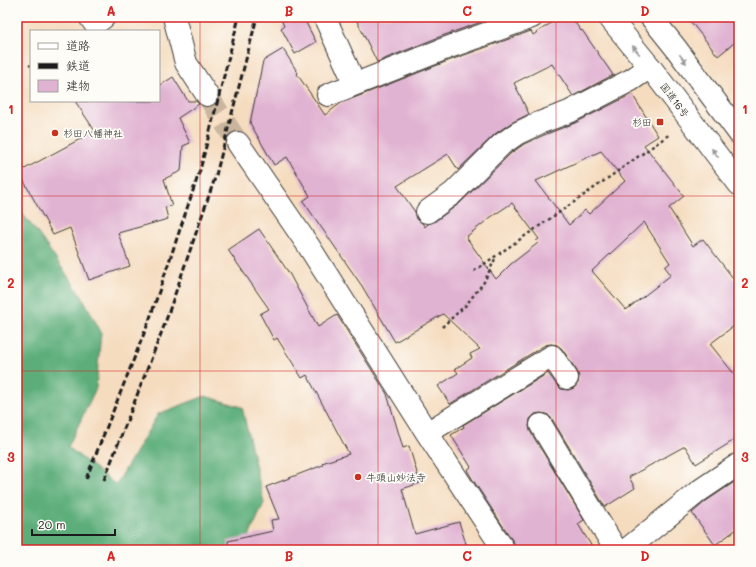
<svg xmlns="http://www.w3.org/2000/svg" width="756" height="567" viewBox="0 0 756 567" font-family="Mali,'Klee One',sans-serif">
<rect width="100%" height="100%" fill="#fdfcf7"/>
<filter id="ink" filterUnits="userSpaceOnUse"><feTurbulence type="fractalNoise" baseFrequency=".025" numOctaves="2"/><feDisplacementMap in="SourceGraphic" scale="8" xChannelSelector="R" yChannelSelector="G"/><feConvolveMatrix kernelMatrix="1 2 1 2 8 2 1 2 1" color-interpolation-filters="sRGB"/></filter>
<filter id="wash" filterUnits="userSpaceOnUse"><feTurbulence type="fractalNoise" baseFrequency=".012" numOctaves="4" result="noise"/><feDisplacementMap in="SourceGraphic" scale="16" xChannelSelector="R" yChannelSelector="G"/><feGaussianBlur stdDeviation="0.9" result="paint"/><feColorMatrix in="noise" values="0 0 0 0 0 0 0 0 0 0 0 0 0 0 0 0 0 1.4 0 .05"/><feComposite in="paint" operator="in"/></filter>
<g filter="url(#wash)">
<rect width="100%" height="100%" fill="#f5dcbf"/>
<path fill="#5cad79" stroke="#3c644a" d="M17,207L37,232L83,298L101,332L96,388L68,447L116,485L158,414L205,396L242,407L264,503L243,550H226L203,546L201,550H17Z"/>
<g id="blocks">
<path fill="#e1b3d2" fill-rule="evenodd" d="M280,17H303L316,42L295,54L281,28L284,26Z
M355,17H495L439,37L377,62Z
M560,17H571L581,31L582,30L613,75L573,96L552,64L514,83L529,114L511,123L495,134L458,170L448,154L397,186L415,212L417,219L423,224L425,227L428,224L434,222L460,203L510,154L524,144L544,135L575,123L632,94L658,136L644,145L684,196L669,208L693,246L703,239L739,286V322L710,344L739,380V437L696,464L685,446L629,477L635,488L605,507L552,419L547,414L540,413L535,414L530,419L529,426L530,431L584,520L578,524L594,550H516L514,543L473,480L467,470L471,467L451,435L464,427L463,425L548,373L557,385L561,389L568,390L574,388L578,383L579,377L577,371L562,349L557,345L551,344L545,345L450,404L438,386L458,373L455,369L472,358L470,354L480,349L443,314L395,342L362,286L303,201L310,196L287,157L274,165L250,123L263,61L283,49L298,73L297,74L325,115L341,103L448,61L531,31L533,35ZM601,151L625,181L589,214L585,210L569,225L536,181ZM512,203L539,239L536,241L538,243L511,264L496,279L466,237L491,217ZM644,222L670,263L665,267L671,275L626,310L592,271Z
M687,17H739V39L718,56Z
M173,77L188,101H196L199,104L178,118L190,143L183,146L181,171L164,179L172,206L165,207L168,219L118,233L130,266L89,280L70,228L53,235L19,172L95,131L75,101H159V86Z
M259,229L289,273L318,327L337,315L387,394L403,448L409,446L420,483L402,489L415,534L459,522L468,550H229L228,541L273,531L271,520L279,519L266,487L323,465L322,463L349,454L307,375L302,378L277,338L274,340L260,314L269,309L228,250Z
M739,479V532L737,529L715,545L692,513L706,501Z"/>
</g>
</g>
<g filter="url(#ink)">
<use href="#blocks" fill-opacity="0" stroke="#3d3934" stroke-width="1"/>
<g fill="none" stroke-linecap="round" stroke-linejoin="round">
<path stroke="#cab69e" stroke-width="22" stroke-dasharray="22 11" stroke-linecap="butt" d="M207,95L238,143"/>
<defs>
<path id="minor" d="M90,17L95,24L104,17
M174,17L186,63L207,95
M325,18L355,84
M328,95L444,49L532,17
M238,143L308,245L427,433L504,550
M427,212L453,193L502,144L518,133L539,123L569,112L631,80L650,67
M541,425L616,550
M427,433L552,356L567,378
M626,550L699,491L739,464"/>
<path id="highway" d="M609,17L650,67L739,184
M651,17L675,47L739,133"/>
</defs>
<use href="#minor" stroke="#3d3934" stroke-width="24"/>
<use href="#highway" stroke="#3d3934" stroke-width="24"/>
<path stroke="#3d3934" stroke-width="2.5" stroke-dasharray="3 3" stroke-linecap="butt" d="M29,66L31,65
M474,271L580,198L670,134
M442,327L466,305L484,282L496,257"/>
<use href="#minor" stroke="#fff" stroke-width="22"/>
<use href="#highway" stroke="#fff" stroke-width="22"/>
<path stroke="#1c1c1c" stroke-width="3" stroke-dasharray="6 3" stroke-linecap="butt" d="M86,479L149,321L200,170L239,17
M104,480L164,326L216,175L257,17"/>
</g>
<defs><path id="oneway-solid" d="M-6-.8H1V-3.2L6.5 0L1 3.2V.8H-6Z"/></defs>
<g fill="#999">
<use href="#oneway-solid" transform="translate(636 50) rotate(-129)"/>
<use href="#oneway-solid" transform="translate(683 59) rotate(53)"/>
<use href="#oneway-solid" transform="translate(715 153) rotate(-127)"/>
</g>
</g>
<path fill="none" stroke="#d62828" stroke-width="1" stroke-opacity="0.55" d="M200,17V550M378,17V550M556,17V550M17,196H739M17,371H739"/>
<g fill="#c8321e" stroke="#fdfcf7" stroke-width="1.5">
<rect x="656" y="118" width="8" height="8" rx="2"/>
<circle cx="55" cy="133" r="4"/>
<circle cx="358" cy="477" r="4"/>
</g>
<g text-anchor="middle" dominant-baseline="central" stroke-width="3.5" stroke-linejoin="round" paint-order="stroke">
<g font-size="10" fill="#1c1c1c" stroke="#fdfcf7">
<text transform="translate(675 100) rotate(53)">国道16号</text>
</g>
<g font-size="10" fill="#1c1c1c" stroke="#fdfcf7" text-anchor="start">
<text x="652" y="122" text-anchor="end">杉田</text>
<text x="63" y="133">杉田八幡神社</text>
<text x="366" y="477">牛頭山妙法寺</text>
</g>
</g>
<rect width="756" height="567" fill="none" stroke="#fdfcf7" stroke-width="44"/>
<rect x="30" y="30" width="130" height="72" fill="#fdfcf7" stroke="#a3a29f"/>
<rect x="38" y="43" width="20" height="6" fill="#ffffff" stroke="#a3a29f"/>
<text x="66" y="50" font-size="12" fill="#1c1c1c">道路</text>
<rect x="38" y="63" width="20" height="6" fill="#1c1c1c" stroke="#a3a29f"/>
<text x="66" y="70" font-size="12" fill="#1c1c1c">鉄道</text>
<rect x="38" y="80" width="20" height="12" fill="#e1b3d2" stroke="#a3a29f"/>
<text x="66" y="90" font-size="12" fill="#1c1c1c">建物</text>
<path d="M32 529v6h83v-6" fill="none" stroke="#1c1c1c" stroke-width="2"/>
<text x="38" y="529" font-size="12" fill="#1c1c1c" stroke="#fdfcf7" stroke-width="3" paint-order="stroke">20 m</text>
<rect x="22" y="22" width="712" height="523" fill="none" stroke="#d62828" stroke-width="1.5"/>
<g font-size="13" text-anchor="middle" font-weight="bold" fill="#d62828">
<text x="111" y="16">A</text>
<text x="289" y="16">B</text>
<text x="467" y="16">C</text>
<text x="645" y="16">D</text>
<text x="11" y="114">1</text>
<text x="745" y="114">1</text>
<text x="11" y="288">2</text>
<text x="745" y="288">2</text>
<text x="11" y="462">3</text>
<text x="745" y="462">3</text>
<text x="111" y="561">A</text>
<text x="289" y="561">B</text>
<text x="467" y="561">C</text>
<text x="645" y="561">D</text>
</g>
</svg>
